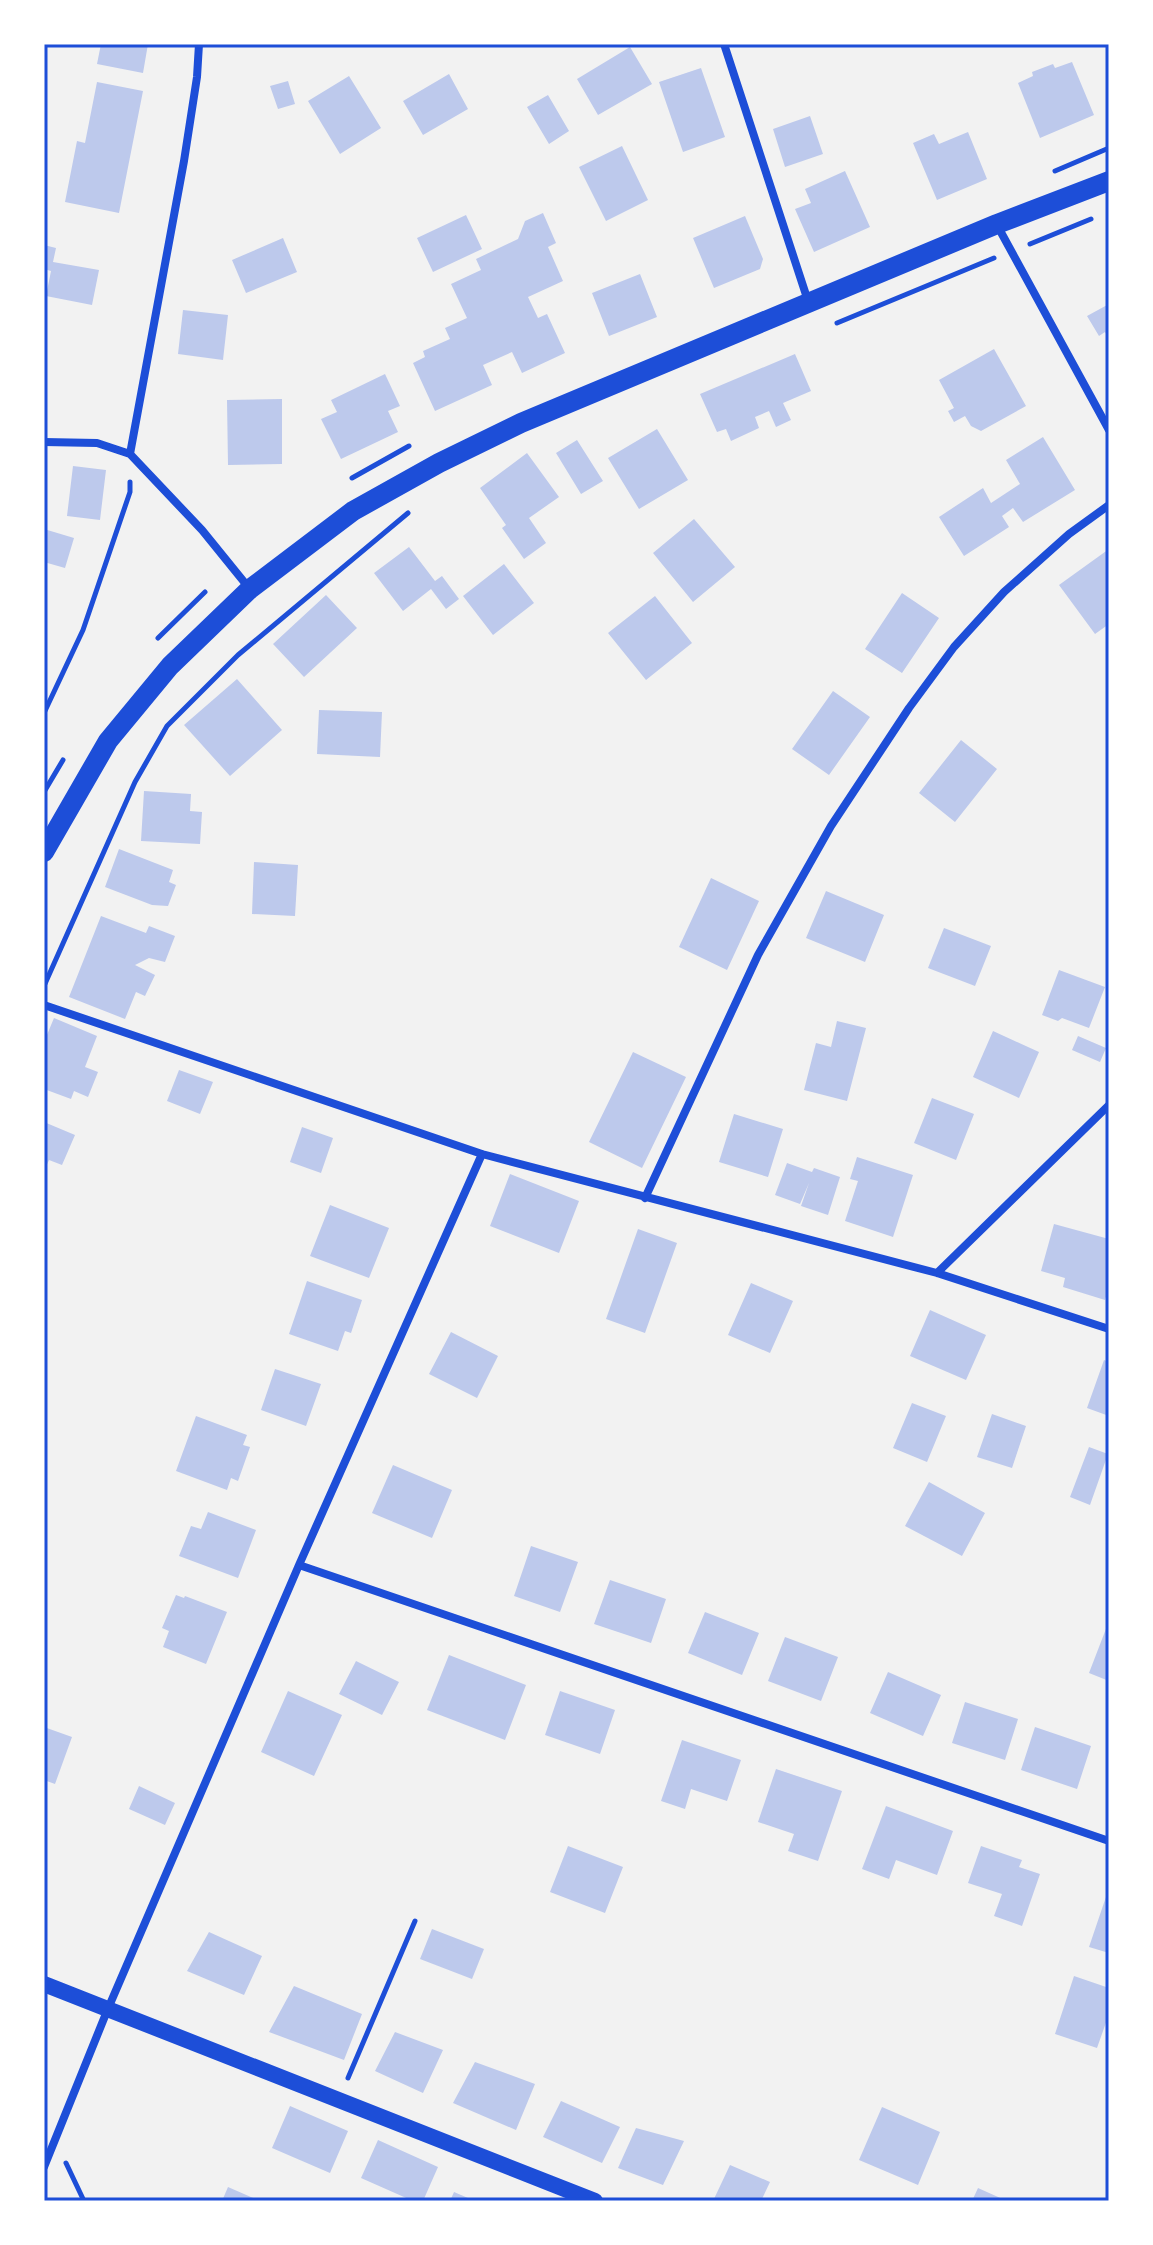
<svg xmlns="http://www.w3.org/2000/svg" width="1153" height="2245" viewBox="0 0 1153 2245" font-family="'PT Sans',sans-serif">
<rect width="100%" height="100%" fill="#f2f2f2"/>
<path fill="#bdc9ec" d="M101,44H148L143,73L97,64Z
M630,47L652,84L598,115L577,79Z
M1072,62L1094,115L1040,138L1018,83L1033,76L1032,72L1053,64L1055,68Z
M701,68L725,137L683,152L659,82Z
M449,74L468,109L423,135L403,101Z
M349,76L381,128L340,154L308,101Z
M288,81L295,104L278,109L270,86Z
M97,82L143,91L119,213L65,202L77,141L85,143Z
M548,95L569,131L549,144L527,107Z
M810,116L823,154L785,167L773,129Z
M968,132L987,179L937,200L913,143L934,134L939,144Z
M622,146L648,200L606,221L579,167Z
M845,171L870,227L814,252L795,209L811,203L805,189Z
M543,213L556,243L548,247L563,281L528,297L538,318L547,314L565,353L522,373L512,352L483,365L492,385L435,411L413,363L425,357L423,351L450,339L445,328L467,318L451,284L481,270L476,259L518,239L525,221Z
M466,215L482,249L433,272L417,238Z
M745,216L763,259L760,269L714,288L693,238Z
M283,238L297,272L246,293L232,260Z
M44,245L56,248L53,262L99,270L92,305L46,296L51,271L44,269Z
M640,274L657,317L609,336L592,293Z
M1109,304V339L1105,332L1099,336L1087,316Z
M183,310L228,315L223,360L178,354Z
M994,349L1026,406L981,431L971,426L965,416L954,422L948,411L954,408L939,380Z
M795,354L811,391L783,403L791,420L776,427L769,411L755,417L759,428L731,441L726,429L717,432L700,394Z
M385,374L400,406L388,411L398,432L341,459L321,419L337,412L331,400Z
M282,399V464L228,465L227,400Z
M657,429L688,480L639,509L608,458Z
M1043,437L1075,490L1023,522L1013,508L1002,516L1009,527L964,556L939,517L983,488L991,503L1020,484L1006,460Z
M577,440L603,481L581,494L556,453Z
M527,453L559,497L529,518L546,543L524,559L502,528L506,525L480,488Z
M73,466L106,470L100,520L67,516Z
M694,519L735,567L693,602L653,553Z
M44,529L74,538L65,568L44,562Z
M409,547L435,581L442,576L459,599L446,609L431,589L403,611L374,573Z
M1109,549V624L1095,634L1059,585Z
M504,564L534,603L493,635L463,596Z
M902,593L939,618L902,673L865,649Z
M326,595L357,628L304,677L273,644Z
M655,596L692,643L646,680L608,633Z
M237,679L282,730L230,776L184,725Z
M833,691L870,717L829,775L792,749Z
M319,710L382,712L380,757L317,754Z
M961,740L997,769L955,822L919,793Z
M144,791L191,794L190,811L202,812L200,844L141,841Z
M119,849L173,870L169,882L176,885L168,906L152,905L105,887Z
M254,862L298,865L295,916L252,914Z
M711,878L759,901L727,970L679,947Z
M826,891L884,915L865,962L806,938Z
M101,916L146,933L149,926L175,936L165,962L149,958L135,965L155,975L145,996L136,992L125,1019L69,997Z
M944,928L991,946L975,986L928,968Z
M1059,970L1105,987L1089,1028L1062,1018L1058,1021L1042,1015Z
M54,1018L97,1036L85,1067L98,1072L88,1097L74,1091L71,1099L44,1089V1042Z
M837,1021L866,1028L847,1101L804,1090L816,1043L831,1047Z
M993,1031L1039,1052L1019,1098L973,1077Z
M1078,1036L1106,1048L1100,1062L1072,1050Z
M633,1052L686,1077L642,1168L589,1142Z
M179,1070L213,1082L200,1114L167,1101Z
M932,1098L974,1114L956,1160L914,1143Z
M734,1114L783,1129L768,1177L719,1162Z
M44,1122L75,1135L62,1165L49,1160L44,1171Z
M302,1127L333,1138L321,1173L290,1162Z
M857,1157L913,1175L893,1237L845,1221L858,1181L850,1179Z
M787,1163L812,1172L814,1168L840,1177L828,1215L801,1206L809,1183L800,1204L775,1195Z
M510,1174L579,1201L559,1253L490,1226Z
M330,1205L389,1228L369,1278L310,1256Z
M1054,1224L1109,1239V1286L1105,1300L1063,1287L1065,1278L1041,1271Z
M638,1229L677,1243L645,1333L606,1319Z
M307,1281L362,1300L351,1333L345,1331L338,1351L289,1334Z
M751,1283L793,1301L770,1353L728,1335Z
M930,1310L986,1335L966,1380L910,1356Z
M451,1332L498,1356L477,1398L429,1374Z
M1104,1360L1109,1362V1416L1087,1408Z
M275,1369L321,1384L306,1426L261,1410Z
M912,1403L946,1416L927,1462L893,1448Z
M992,1414L1026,1426L1012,1468L977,1457Z
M196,1416L247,1435L243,1445L250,1447L238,1481L231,1478L227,1490L176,1471Z
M1089,1447L1108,1454L1090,1505L1070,1497Z
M393,1465L452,1490L432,1538L372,1513Z
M929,1482L985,1513L962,1556L905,1526Z
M208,1512L256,1530L238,1578L179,1556L191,1526L201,1529Z
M531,1546L578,1562L560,1612L514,1596Z
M610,1580L666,1599L651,1643L594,1624Z
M176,1595L184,1598L185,1596L227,1612L206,1664L163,1647L169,1631L162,1628Z
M705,1612L759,1633L742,1675L688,1653Z
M1109,1621V1681L1089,1673Z
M785,1637L838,1657L821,1701L768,1681Z
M449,1655L526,1685L505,1740L427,1710Z
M356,1661L399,1682L382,1715L339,1694Z
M888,1672L941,1695L923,1736L870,1713Z
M288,1691L342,1715L314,1776L261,1752Z
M560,1691L615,1710L600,1754L545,1735Z
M965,1702L1018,1719L1005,1760L952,1743Z
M44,1727L72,1737L55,1784L44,1780Z
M1035,1727L1091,1746L1077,1789L1021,1770Z
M682,1740L741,1760L727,1801L691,1789L685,1809L661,1801Z
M776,1769L842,1791L818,1861L788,1851L794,1834L758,1822Z
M139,1786L175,1803L165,1825L129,1809Z
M886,1806L953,1831L937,1875L896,1860L889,1879L862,1869Z
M568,1846L623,1867L605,1913L550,1892Z
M981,1846L1022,1860L1019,1867L1040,1874L1022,1926L994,1916L1002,1894L968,1883Z
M1109,1888V1953L1089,1947Z
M432,1929L484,1949L472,1979L420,1959Z
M209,1932L262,1956L244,1995L187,1971Z
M1074,1976L1109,1988V2014L1097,2048L1055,2034Z
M294,1986L362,2014L344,2060L269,2032Z
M395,2032L443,2050L423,2093L375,2071Z
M475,2062L535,2084L516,2130L453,2103Z
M561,2101L620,2127L602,2163L543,2137Z
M290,2106L348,2131L330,2173L272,2148Z
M882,2107L940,2132L918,2185L859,2160Z
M636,2128L684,2141L663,2185L618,2168Z
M378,2140L438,2167L423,2201H413L361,2178Z
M730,2165L770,2182L761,2201H713Z
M228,2187L260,2201H222Z
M978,2188L1007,2201H972Z
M454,2192L475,2201H450Z"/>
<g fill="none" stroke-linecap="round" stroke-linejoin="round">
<path stroke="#1d4ed8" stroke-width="5" d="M1055,171L1109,148
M1030,244L1091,219
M837,323L994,258
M352,478L409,446
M158,638L205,592
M44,713L83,630L130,492V482
M44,792L63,760
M44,986L135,782L167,726L238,655L408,513
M348,2078L415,1921
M66,2163L84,2201"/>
<path stroke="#1d4ed8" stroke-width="8" d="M724,44L808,301
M997,225L1109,430
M44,442L97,443L130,454L202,530L249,588
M130,454L184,161L197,77L199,44
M44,1005L482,1154L937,1273L1109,1329
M645,1198L758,955L831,826L909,708L954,647L1004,592L1069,534L1109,505
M937,1273L1109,1105
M299,1565L1109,1841
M44,2167L107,2011L299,1565L482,1154"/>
<path stroke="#1d4ed8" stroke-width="16" d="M44,1984L595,2201"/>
<path stroke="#1d4ed8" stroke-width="20" d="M44,852L108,741L170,666L250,589L353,511L439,463L521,423L997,224L1109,181"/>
</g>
<rect width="1153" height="2245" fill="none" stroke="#ffffff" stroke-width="92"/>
<rect x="46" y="46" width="1061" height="2153" fill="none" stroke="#1d4ed8" stroke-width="3"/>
</svg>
